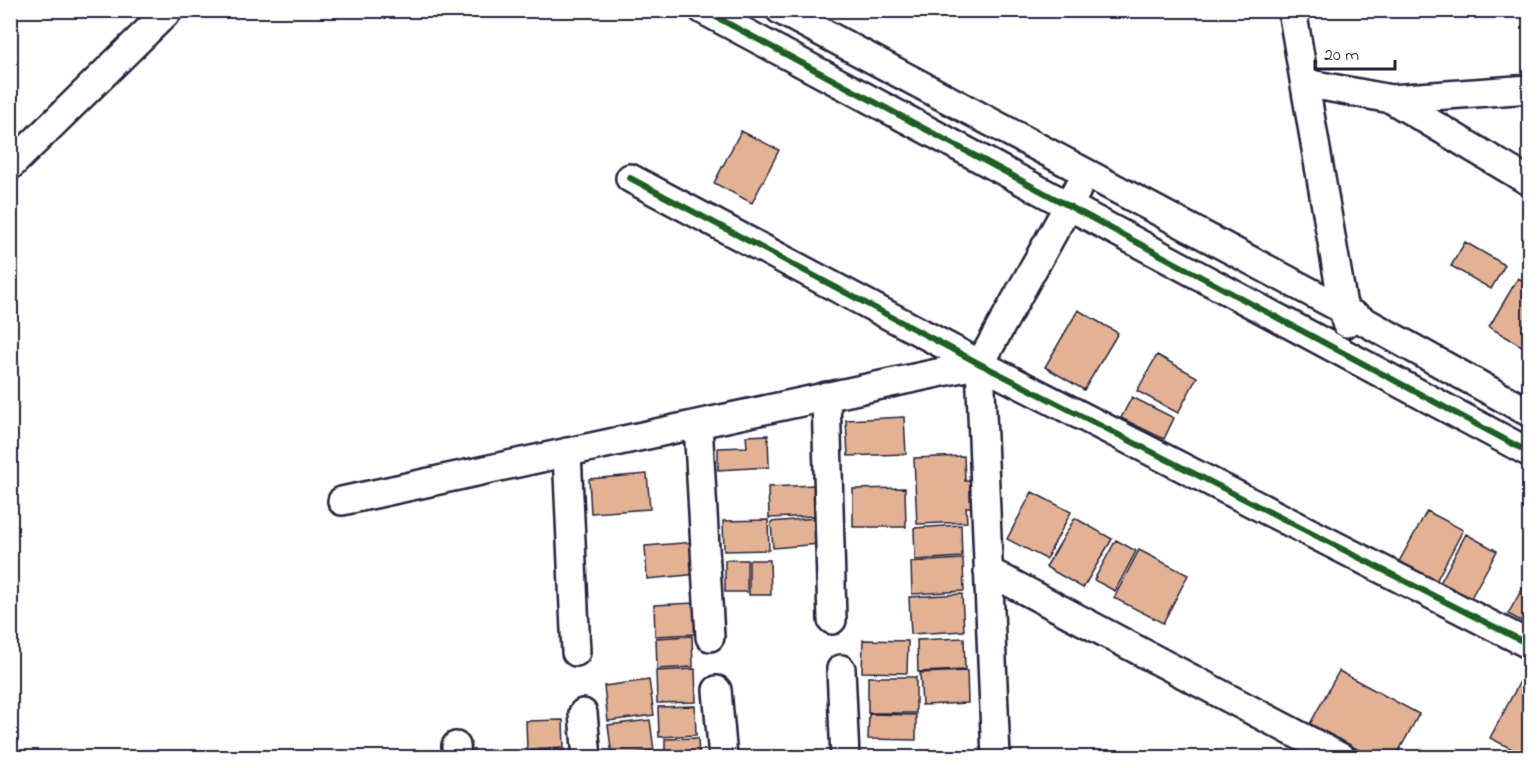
<svg xmlns="http://www.w3.org/2000/svg" width="1540" height="768" viewBox="0 0 1540 768" font-family="'Indie Flower',sans-serif">
<rect width="100%" height="100%" fill="#fff"/>
<filter id="ink" filterUnits="userSpaceOnUse"><feTurbulence type="fractalNoise" baseFrequency=".0167" numOctaves="2"/><feDisplacementMap in="SourceGraphic" scale="12" xChannelSelector="R" yChannelSelector="G"/><feConvolveMatrix kernelMatrix="1 2 1 2 8 2 1 2 1" color-interpolation-filters="sRGB"/></filter>
<g filter="url(#ink)">
<path fill="#e3b294" stroke="#22223b" stroke-width="1.5" d="M741,131L779,150L752,203L714,183Z
M1465,242L1505,265L1491,289L1451,266Z
M1518,278L1530,285V345L1527,349L1489,327Z
M1078,310L1118,333L1084,390L1045,367Z
M1157,355L1197,377L1178,413L1137,391Z
M1132,397L1174,418L1164,439L1121,418Z
M904,417L906,454L848,456L846,420Z
M768,435L769,467L718,470V448L747,447L746,436Z
M964,456L965,481H970L971,507H966L967,522L917,524L914,458Z
M647,474L650,509L591,513L589,479Z
M815,485L816,516L769,518L768,487Z
M905,488L906,527H853V489Z
M1032,492L1071,512L1046,559L1007,539Z
M1427,511L1463,530L1433,587L1396,567Z
M816,518L819,544L773,548L771,522Z
M1075,518L1112,539L1083,588L1046,567Z
M768,520L769,550L724,551L723,521Z
M961,525L962,557L915,560L914,528Z
M1466,534L1497,551L1468,603L1438,587Z
M1116,540L1136,551L1115,591L1094,580Z
M696,542L699,574L647,579L645,546Z
M1139,550L1188,575L1163,623L1114,598Z
M963,559L964,591L912,594L911,562Z
M725,560H747V592H725Z
M749,560H770L771,595H749Z
M1530,575V626L1508,614Z
M962,594L964,631L911,634L909,597Z
M695,603L696,634L655,636L654,605Z
M692,636L693,667L657,669L656,638Z
M964,638L965,670L918,672L917,640Z
M863,640L908,641L907,673L862,672Z
M695,669L696,702L657,703L656,671Z
M1526,670L1530,672V758L1490,738Z
M967,671L968,703L922,705L920,673Z
M1339,671L1419,714L1395,758H1374L1310,724Z
M868,677H916V713H868Z
M649,680L654,715L608,721L604,686Z
M695,706L696,735L659,737L658,707Z
M869,714L916,715V740L868,739Z
M563,720L564,747L527,749L526,721Z
M650,720L654,751L612,756L608,725Z
M698,738L699,758H665V739Z
M564,749L565,758H528V751Z
M652,753L653,758H619Z"/>
<g fill="none" stroke-linecap="round" stroke-linejoin="round">
<defs>
<path id="minor" d="M703,10L1530,453
M780,10L1344,310L1530,413
M1292,10L1346,323
M1305,83L1391,99L1530,182
M1391,99L1530,89
M10,166L169,10
M630,178L980,364L1530,645
M826,396L832,620
M698,424L710,637
M567,452L576,652
M342,501L698,424L980,364
M988,571L1342,758
M841,669L845,758
M717,690L723,758
M583,713L587,758
M456,746L457,758
M996,758L980,364L1077,190"/>
</defs>
<use href="#minor" stroke="#22223b" stroke-width="32"/>
<use href="#minor" stroke="#fff" stroke-width="27"/>
<defs>
<path id="cycleway" d="M703,10L1530,453
M630,178L980,364L1530,645"/>
</defs>
<use href="#cycleway" stroke="#fff" stroke-width="10"/>
<use href="#cycleway" stroke="#1b5e20" stroke-width="6"/>
</g>
</g>
<rect width="1540" height="768" fill="none" stroke="#fff" stroke-width="36"/>
<rect x="18" y="18" width="1504" height="732" fill="none" stroke="#22223b" stroke-width="2" filter="url(#ink)"/>
<path d="M1315 60v9h80v-9" fill="none" stroke="#22223b" stroke-width="3"/>
<text x="1324" y="60" font-size="18" fill="#22223b" stroke="#ffffff" stroke-width="4.5" paint-order="stroke">20 m</text>
</svg>
